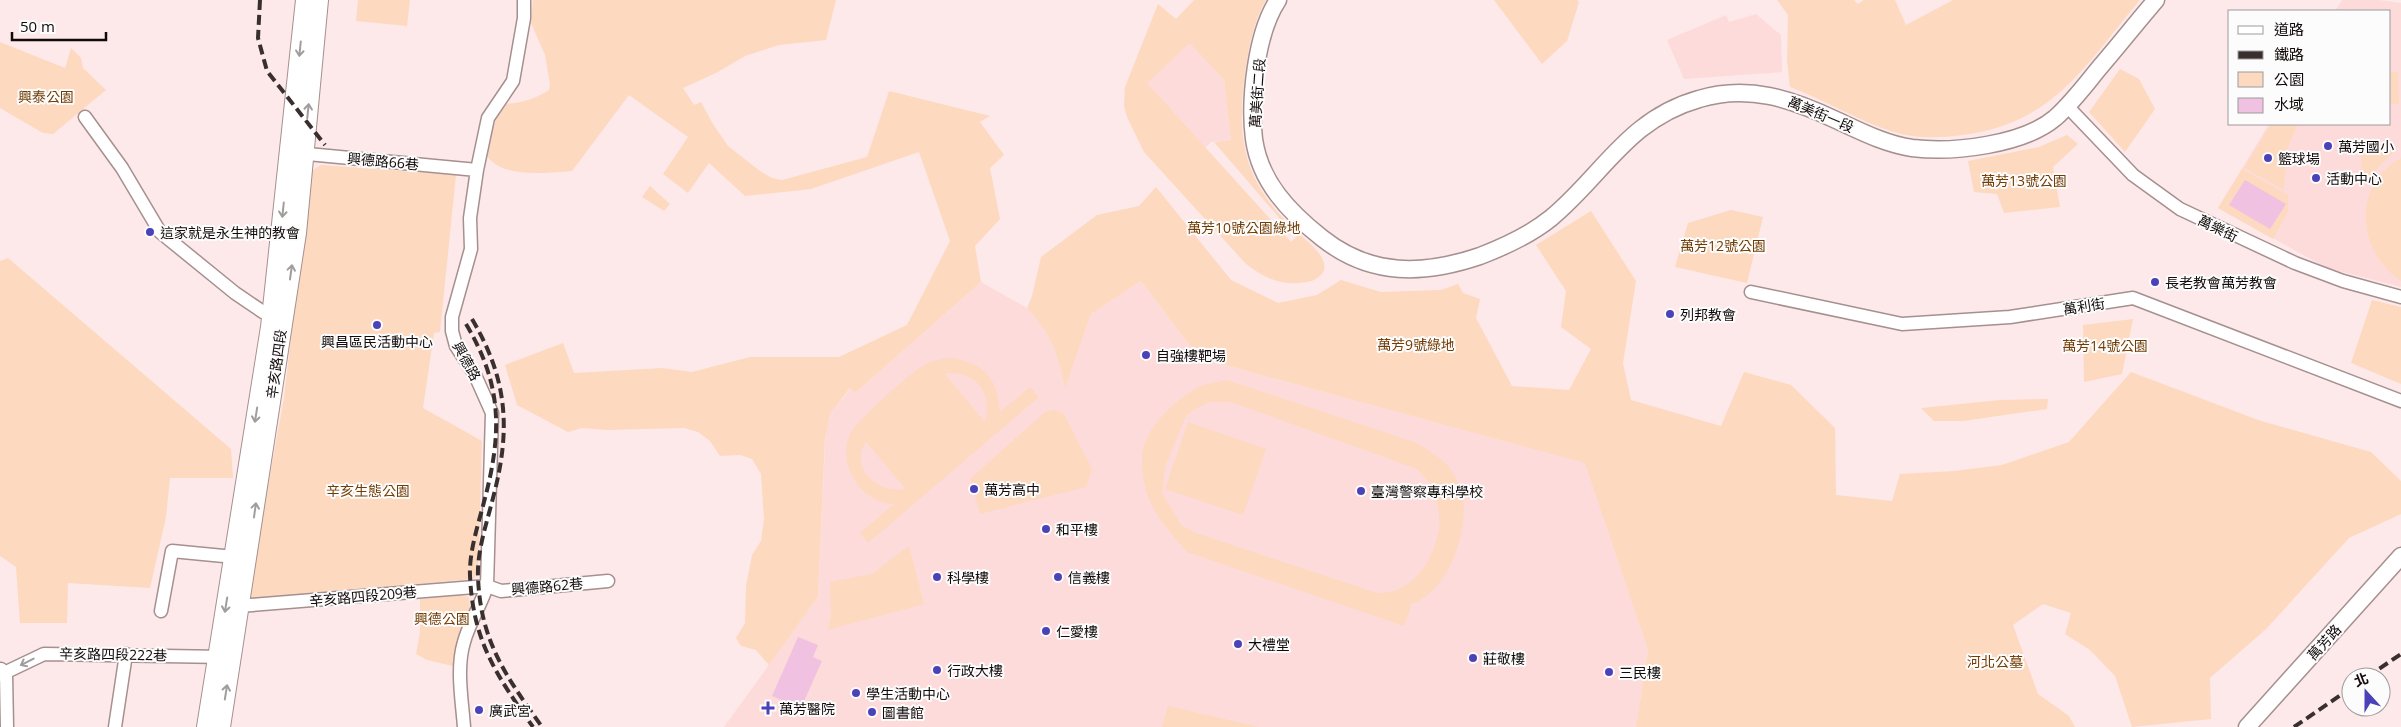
<svg xmlns="http://www.w3.org/2000/svg" width="2401" height="727" viewBox="0 0 2401 727" font-family="'Open Sans','Noto Sans TC',sans-serif">
<rect width="100%" height="100%" fill="#fde9e9"/>
<path fill="#fddbda" d="M2342,0H2379L2401,3V287L2327,268L2218,208L2269,124H2390V11H2335Z
M1756,14L1781,35L1782,72L1684,79L1667,40L1726,15L1729,22Z
M1190,42L1224,80L1231,140L1211,142L1205,148L1146,83Z
M1141,281L1199,358L1586,463L1648,650L1636,727H724L818,597L826,427L830,414L851,388L855,393L981,282L1027,308L1046,329L1057,354L1065,387L1091,314Z"/>
<path fill="#fdd9bf" fill-rule="evenodd" d="M358,0H410L407,26L356,21Z
M533,0H836L826,40L779,45L745,56L716,73L683,88L694,105L701,102L713,124L728,146L760,171L772,178L782,180L867,157L889,91L990,116L980,122L1004,155L990,168L1000,219L975,246L981,282L855,393L850,388L830,414L825,439L818,597L769,665L756,650L741,646L736,638L745,623L746,586L752,555L761,541L764,519L761,474L752,459L740,455L720,456L710,441L698,432L684,428L606,430L582,428L568,432L517,405L505,365L563,343L574,373L662,368L692,372L750,357H839L907,325L950,241L919,152L811,189L745,196L709,163L688,193L663,174L688,137L629,95L572,171C549,173 496,179 486,153L488,136L504,104C522,103 533,100 549,90L550,85L545,55L531,23Z
M1194,0H1266C1254,21 1250,42 1246,66C1237,127 1239,172 1284,219L1282,221L1214,142L1231,140L1224,80L1190,43L1147,83L1291,242L1299,234C1312,245 1341,268 1312,281C1285,287 1267,280 1246,264L1144,152L1127,117L1124,106L1125,87L1158,4L1176,19Z
M1494,0H1577L1579,2L1567,41L1542,64Z
M1777,0H1854L1858,4L1864,0H1895L1906,25L1953,0H2140C2085,65 2054,124 1962,135C1939,138 1916,139 1894,132C1858,121 1825,100 1790,87L1787,61L1788,15Z
M0,42L65,68L71,48L81,58L83,68L106,90L53,134L43,133L0,108Z
M2120,69L2139,79L2155,109L2125,152L2089,112Z
M2390,72H2398L2399,104H2390Z
M2271,124H2298L2287,149L2284,190L2244,168Z
M2067,135L2078,144L2053,167L2060,207L2004,213L1997,194L1974,192L1968,161L2039,147Z
M2395,151L2362,183L2361,153Z
M2401,158V281C2357,252 2351,185 2401,158Z
M321,165L456,175L440,332L434,333L423,408L482,441L478,573L473,579L251,599L248,594L284,398L310,172Z
M2242,169L2288,195V212L2273,239L2218,208Z
M650,186L670,204L664,211L642,197Z
M1156,187L1231,280L1278,303L1317,295L1341,280L1381,292L1441,290L1458,284L1463,293L1480,299L1476,318L1512,386L1569,390L1591,349L1561,327L1566,291L1536,245L1591,211L1636,281L1623,363L1631,400L1721,426L1744,372L1791,385L1835,428L1836,495L1892,501L1900,474L1954,471L2002,465L2069,442L2131,372L2261,421L2371,452L2401,481V514L2349,538L2266,629L2210,678L2211,719L2132,727L2115,676L2090,650L2065,634L2071,613L2043,604L2013,625L2038,694L2069,716L2075,727H1636L1648,650L1585,463L1199,358L1141,281L1091,314L1065,388C1057,351 1053,337 1027,308L1032,296L1041,257L1097,215L1139,206Z
M1731,210L1763,217L1747,283L1675,267L1688,223Z
M8,258L231,449L233,478H170L166,517L150,588L68,583L67,623H20L16,567L0,556V261Z
M2372,300L2401,307V384L2351,363Z
M2133,319L2122,374L2084,382L2083,325Z
M952,358C984,363 998,379 1000,412L1030,387L1039,397L868,543L860,533L894,504C889,503 883,503 879,501C854,491 839,460 850,434C856,421 912,371 926,364C934,360 942,359 952,358ZM949,373C979,374 992,393 985,422L945,374ZM866,442L905,488V489C879,494 848,468 866,442Z
M1227,380L1417,443C1431,452 1447,460 1454,475C1457,481 1462,490 1463,497C1468,534 1448,594 1409,605L1411,607L1404,626L1187,552C1174,537 1157,519 1149,499C1144,486 1140,464 1143,450C1148,425 1179,396 1201,386C1209,383 1219,382 1227,380ZM1209,402H1231L1417,469C1422,475 1431,483 1434,491C1437,500 1441,520 1439,529C1433,562 1413,594 1377,593L1196,533L1182,526L1162,493L1165,467L1186,416L1195,409Z
M2048,399L2047,409L1963,421H1934L1921,408L2000,400Z
M1055,410L1064,414L1092,469L1086,487L980,514L970,479L1045,412Z
M1188,422L1266,449L1243,515L1165,489Z
M909,546L924,604L827,630L831,618L830,582L872,574Z
M460,595L469,597L470,613L462,625L453,666L427,660L416,654L420,632V599Z
M1168,706L1259,727H1162Z"/>
<path fill="#f0c1e0" d="M2245,180L2286,204L2270,229L2229,205Z
M798,637L818,645L813,657L822,661L801,708L772,696Z"/>
<g fill="none" stroke-linecap="round" stroke-linejoin="round">
<defs>
<path id="minor" d="M2067,106L2133,175L2180,209L2295,263L2343,281L2401,297
M85,117L122,168L160,232L235,293L263,312L277,317
M297,153L477,170
M1751,292L1902,324L2010,317L2133,298L2401,401
M239,606L487,586L501,591L608,581
M161,611L172,551L234,557
M1,669L6,673L7,727
M0,675L44,654L225,657
M115,727L126,654
M464,727C462,700 456,668 464,642C469,623 481,605 487,586L492,413L475,375L456,346L452,331V317L471,249L470,218L477,170L488,118L513,81L524,18V0"/>
<path id="tertiary" d="M1278,0C1256,33 1249,100 1254,139C1260,182 1289,212 1322,238C1371,277 1424,275 1480,256C1506,246 1530,235 1551,218C1603,175 1628,119 1699,99C1748,84 1792,99 1836,120C1860,131 1885,144 1912,148C1953,153 2023,145 2055,118C2072,103 2086,84 2100,67C2119,45 2137,22 2156,0
M2247,727L2401,556"/>
<path id="secondary" d="M206,727L270,327L305,0
M221,727L297,233L319,0"/>
</defs>
<use href="#minor" stroke="#a68f8f" stroke-width="15"/>
<use href="#tertiary" stroke="#a68f8f" stroke-width="19"/>
<use href="#secondary" stroke="#a68f8f" stroke-width="20"/>
<use href="#minor" stroke="#fff" stroke-width="12"/>
<use href="#tertiary" stroke="#fff" stroke-width="16"/>
<use href="#secondary" stroke="#fff" stroke-width="18"/>
<path stroke="#392f2f" stroke-width="4" stroke-dasharray="10 5" stroke-linecap="butt" d="M260,0L258,38L267,71L325,145
M472,319C508,380 511,430 493,498C487,522 477,551 478,576C480,641 506,676 542,727
M466,324C503,386 502,434 484,502C478,525 469,552 470,576C473,642 497,676 533,727
M2367,677L2401,654
M2294,727L2351,688"/>
</g>
<defs><path id="oneway-shaft" d="M-6 0H5M1.5-3L5.5 0L1.5 3" fill="none" stroke-width="1.6" stroke-linecap="round" stroke-linejoin="round" transform="scale(1.25)"/></defs>
<g stroke="#a09d9d">
<use href="#oneway-shaft" transform="translate(300 49) rotate(96)"/>
<use href="#oneway-shaft" transform="translate(308 111) rotate(-84)"/>
<use href="#oneway-shaft" transform="translate(283 210) rotate(96)"/>
<use href="#oneway-shaft" transform="translate(291 272) rotate(-82)"/>
<use href="#oneway-shaft" transform="translate(256 415) rotate(99)"/>
<use href="#oneway-shaft" transform="translate(255 510) rotate(-82)"/>
<use href="#oneway-shaft" transform="translate(226 605) rotate(99)"/>
<use href="#oneway-shaft" transform="translate(27 662) rotate(153)"/>
<use href="#oneway-shaft" transform="translate(226 692) rotate(-81)"/>
</g>
<g fill="#4b42b8" stroke="#fcfcfc" stroke-width="2">
<circle cx="2328" cy="146" r="5"/>
<circle cx="2268" cy="158" r="5"/>
<circle cx="2316" cy="178" r="5"/>
<circle cx="150" cy="232" r="5"/>
<circle cx="2155" cy="282" r="5"/>
<circle cx="1670" cy="314" r="5"/>
<circle cx="377" cy="325" r="5"/>
<circle cx="1146" cy="355" r="5"/>
<circle cx="974" cy="489" r="5"/>
<circle cx="1361" cy="491" r="5"/>
<circle cx="1046" cy="529" r="5"/>
<circle cx="937" cy="577" r="5"/>
<circle cx="1058" cy="577" r="5"/>
<circle cx="1046" cy="631" r="5"/>
<circle cx="1238" cy="644" r="5"/>
<circle cx="1473" cy="658" r="5"/>
<circle cx="937" cy="670" r="5"/>
<circle cx="1609" cy="672" r="5"/>
<circle cx="856" cy="693" r="5"/>
<path d="M765.5 700.5h5v5h5v5h-5v5h-5v-5h-5v-5h5z"/>
<circle cx="479" cy="710" r="5"/>
<circle cx="872" cy="712" r="5"/>
</g>
<g text-anchor="middle" dominant-baseline="central" stroke-width="4" stroke-linejoin="round" paint-order="stroke">
<g font-size="14" fill="#120a0a" stroke="#fcfcfc">
<text transform="translate(1257 93) rotate(-86)">萬美街二段</text>
<text transform="translate(1821 114) rotate(23)">萬美街一段</text>
<text transform="translate(383 161) rotate(5)">興德路66巷</text>
<text transform="translate(2218 228) rotate(26)">萬樂街</text>
<text transform="translate(2084 306) rotate(-9)">萬利街</text>
<text transform="translate(467 361) rotate(61)">興德路</text>
<text transform="translate(276 364) rotate(-82)">辛亥路四段</text>
<text transform="translate(547 586) rotate(-5)">興德路62巷</text>
<text transform="translate(363 596) rotate(-5)">辛亥路四段209巷</text>
<text transform="translate(2324 642) rotate(-48)">萬芳路</text>
<text transform="translate(113 654) rotate(1)">辛亥路四段222巷</text>
</g>
<g font-size="14" fill="#723c04" stroke="#fcfcfc">
<text x="46" y="96">興泰公園</text>
<text x="2024" y="180">萬芳13號公園</text>
<text x="1244" y="227">萬芳10號公園綠地</text>
<text x="1723" y="245">萬芳12號公園</text>
<text x="1416" y="344">萬芳9號綠地</text>
<text x="2105" y="345">萬芳14號公園</text>
<text x="368" y="490">辛亥生態公園</text>
<text x="442" y="618">興德公園</text>
<text x="1995" y="661">河北公墓</text>
</g>
<g font-size="14" fill="#120a0a" stroke="#fcfcfc" text-anchor="start">
<text x="2338" y="146">萬芳國小</text>
<text x="2278" y="158">籃球場</text>
<text x="2326" y="178">活動中心</text>
<text x="160" y="232">這家就是永生神的教會</text>
<text x="2165" y="282">長老教會萬芳教會</text>
<text x="1680" y="314">列邦教會</text>
<text x="377" y="341" text-anchor="middle">興昌區民活動中心</text>
<text x="1156" y="355">自強樓靶場</text>
<text x="984" y="489">萬芳高中</text>
<text x="1371" y="491">臺灣警察專科學校</text>
<text x="1056" y="529">和平樓</text>
<text x="947" y="577">科學樓</text>
<text x="1068" y="577">信義樓</text>
<text x="1056" y="631">仁愛樓</text>
<text x="1248" y="644">大禮堂</text>
<text x="1483" y="658">莊敬樓</text>
<text x="947" y="670">行政大樓</text>
<text x="1619" y="672">三民樓</text>
<text x="866" y="693">學生活動中心</text>
<text x="779" y="708">萬芳醫院</text>
<text x="489" y="710">廣武宮</text>
<text x="882" y="712">圖書館</text>
</g>
</g>
<rect x="2228" y="10" width="162" height="115" fill="#fcfcfc" stroke="#9e9b9b"/>
<rect x="2238" y="26" width="25" height="8" fill="#ffffff" stroke="#9e9b9b"/>
<text x="2274" y="35" font-size="15" fill="#120a0a">道路</text>
<rect x="2238" y="51" width="25" height="8" fill="#392f2f" stroke="#9e9b9b"/>
<text x="2274" y="60" font-size="15" fill="#120a0a">鐵路</text>
<rect x="2238" y="72" width="25" height="15" fill="#fdd9bf" stroke="#9e9b9b"/>
<text x="2274" y="85" font-size="15" fill="#120a0a">公園</text>
<rect x="2238" y="98" width="25" height="15" fill="#f0c1e0" stroke="#9e9b9b"/>
<text x="2274" y="110" font-size="15" fill="#120a0a">水域</text>
<g transform="translate(2366 692) rotate(339)"><circle r="24" fill="#fcfcfc" stroke="#9e9b9b"/>
<path d="M0-4L9 19L0 12L-9 19Z" fill="#4b42b8"/>
<text y="-8" font-size="14" font-weight="bold" text-anchor="middle" fill="#120a0a">北</text>
</g>
<path d="M12 32v8h94v-8" fill="none" stroke="#120a0a" stroke-width="2.5"/>
<text x="20" y="32" font-size="15" fill="#120a0a" stroke="#fcfcfc" stroke-width="4" paint-order="stroke">50 m</text>
</svg>
